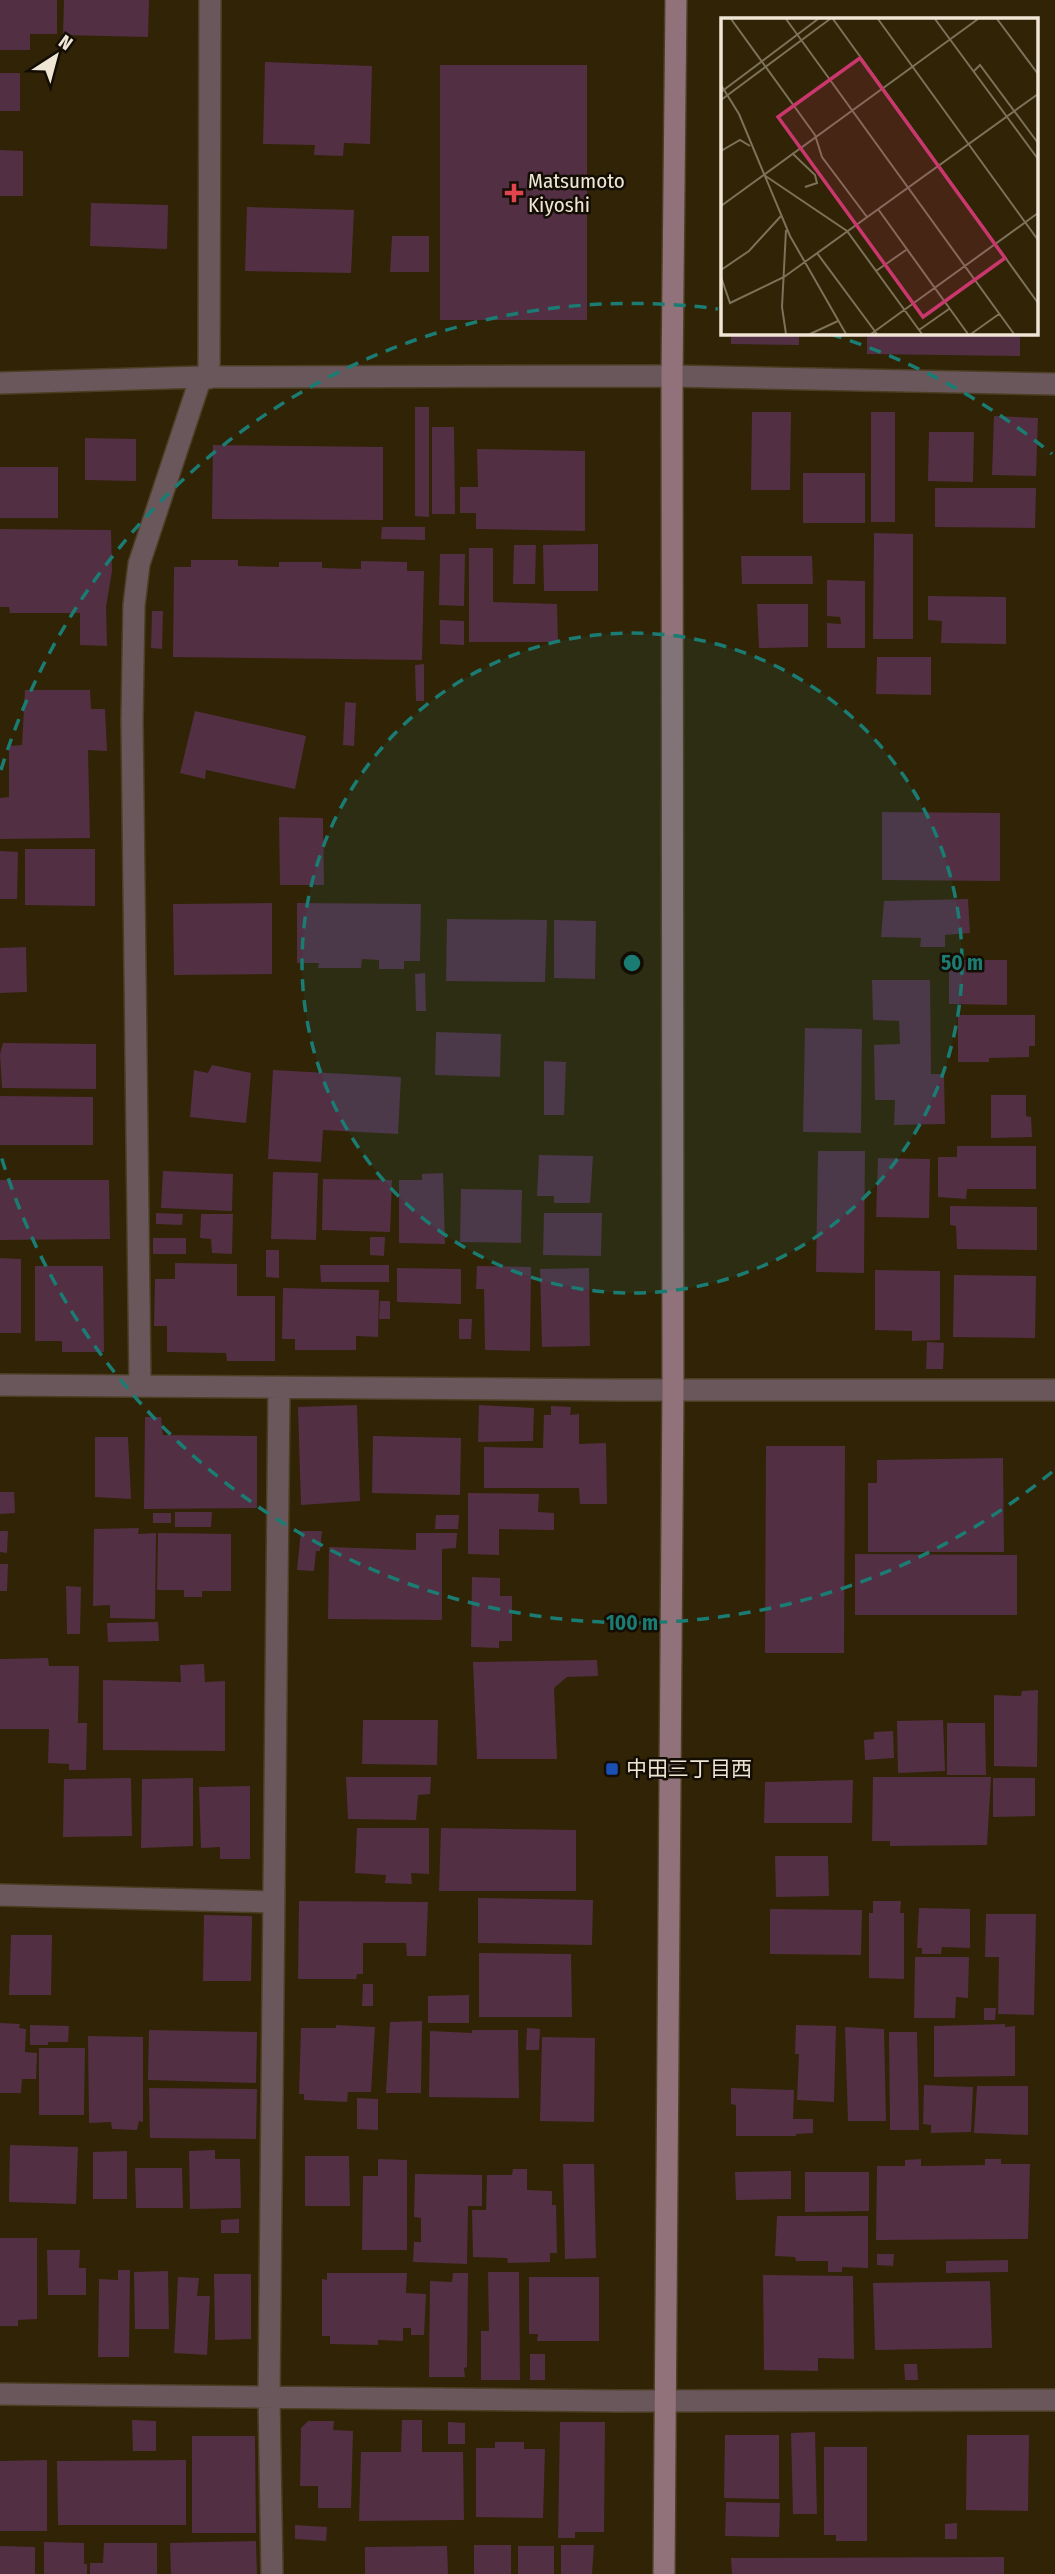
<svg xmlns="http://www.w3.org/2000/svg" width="1055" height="2574" viewBox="0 0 1055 2574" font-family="'Fira Sans Condensed','Noto Sans JP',sans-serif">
<rect width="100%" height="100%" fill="#302306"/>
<path fill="#532f43" d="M0,0H57V34H30V50H0Z
M64,0H149L148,37L63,35Z
M265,62L372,66L370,144L344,143L343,156L314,155L315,145L263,144Z
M440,65H587V320H440Z
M0,73H20V111H0Z
M0,150L23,151V196H0Z
M91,203L168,205L167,249L90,246Z
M247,207L354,210L351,273L245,271Z
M392,236H429V272H390Z
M731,332H799V345L731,344Z
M867,332H1020V356L867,354Z
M415,407H429V517L415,516Z
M752,412H791L790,490H751Z
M871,412H895V522H871Z
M994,416L1038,418L1036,476L992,475Z
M432,427H454L455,514H432Z
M929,432H974L973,482L928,481Z
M85,438L136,439V481L85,480Z
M213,445L383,447V520L212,519Z
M477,449L585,451V531L476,529V513H460V487H478Z
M0,467H58V518H0Z
M803,473H865V523H803Z
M935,488H1036L1035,528L935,527Z
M382,527H425V540L381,539Z
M0,529L111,530L112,571L106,607L107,646L80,645V613H10L9,607H0Z
M874,533L913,534V639H873Z
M598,544V591H544L543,545Z
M514,545H536L535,584H513Z
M469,548H493V602L557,604L558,642H469Z
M440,554H465L464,606L439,605Z
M741,556H812L813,584H742Z
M191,560H238V566L279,567V562H322V568L361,569V561L407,562V571H424L422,660L173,657L174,567H191Z
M827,580L865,581V648H827V623L841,624L840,617L827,616Z
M928,596L1006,597V644L941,643L942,621L928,620Z
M757,604H808V647L759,648Z
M152,611H163L162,649L151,648Z
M440,620L464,621V645L440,644Z
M877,657H931V695L876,694Z
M424,664V701H416L415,665Z
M25,690H90L91,709H105L107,751L88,750L90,838L0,839V798L9,797V746L22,745Z
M345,702L356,703L354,746L343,745Z
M195,711L306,736L295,789L206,770L205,779L180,773Z
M882,812L1000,813V881L882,880Z
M279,817L323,818L324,885H280Z
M25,849H95V906L25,905Z
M0,851L18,852L17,899H0Z
M968,899L970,933L945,935V947H920L921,938L881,937L884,901Z
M272,903V974L174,975L173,904Z
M297,903L421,904L420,961H404V969H379V960L362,959L361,968H318L319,963H297Z
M447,919L547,920L545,982L446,981Z
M554,920L596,921L595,979L554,978Z
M26,947L27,992L0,993V948Z
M949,960H1007V1005L949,1004Z
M425,973L426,1011H416L415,974Z
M872,980H930L931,1074H944L945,1124L894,1125L895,1100H875L874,1045L900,1044L899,1021L873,1020Z
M958,1015H1035V1046H1029V1057L989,1058V1062H958Z
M805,1028L862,1029L861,1133L803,1132Z
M436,1032L501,1034L500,1077L435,1075Z
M3,1043L96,1044V1089L2,1088L0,1054Z
M544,1061L566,1062L564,1115H544Z
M212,1065L251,1073L246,1123L190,1117L194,1070L208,1073Z
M273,1070L401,1077L398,1134L323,1130L321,1162L268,1159Z
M991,1095H1026V1116L1031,1117L1032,1137L991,1138Z
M0,1096L93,1097V1145H0Z
M957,1146H1036V1189H967L966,1199L938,1197V1157H957Z
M818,1151H865L864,1273L816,1272Z
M539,1155L593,1156L590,1203H554V1196H537Z
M878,1158L930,1159L929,1218L876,1217Z
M163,1171L233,1174L232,1211L161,1208Z
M273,1172L318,1173L316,1240L271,1239Z
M443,1173L445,1244L399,1243V1180H422V1174Z
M323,1179L392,1180L390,1232L322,1230Z
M0,1180H109L110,1239L0,1240Z
M461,1189L522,1190L521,1243L460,1242Z
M950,1206L1037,1207V1250L957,1249L956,1226L950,1225Z
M156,1213L183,1214L182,1225L156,1224Z
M544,1213H602L601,1256L543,1255Z
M201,1214H233L232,1254L212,1253L211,1239L200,1238Z
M370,1237H385L384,1256L370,1255Z
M153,1238H186V1254H153Z
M266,1250H279V1278L266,1277Z
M0,1258L21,1259V1333H0Z
M175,1263L237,1264V1296H275V1361H227L226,1353L167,1352V1326H154L155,1279H175Z
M320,1265H389V1282H321Z
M35,1266H103L104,1352H62V1341H35Z
M477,1266L531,1267L530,1351L485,1350L484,1289H476Z
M397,1268L461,1269V1304L397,1302Z
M589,1268L590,1346L542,1347L540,1269Z
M875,1270L940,1271V1340L912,1341V1331L875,1330Z
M954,1275L1036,1276L1035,1338L953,1337Z
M283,1288L379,1290L378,1337L356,1336V1350H295V1339H282Z
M380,1301H390V1319H379Z
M459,1319H472L471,1339H459Z
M927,1342L944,1343L943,1369H926Z
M357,1405L360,1501L301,1505L298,1407Z
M479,1405L534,1408L533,1441L478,1442Z
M551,1406L571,1407L570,1415L579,1414V1444L606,1443L607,1504H580L579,1488H484V1447L543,1448L544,1415H551Z
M145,1417H161L163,1435L257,1436V1508L144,1509Z
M373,1436L461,1438L460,1495L372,1493Z
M95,1437H128L131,1499L95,1497Z
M766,1446H845L844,1653H765Z
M1003,1458L1004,1552H868V1483H877V1460Z
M0,1492H14L15,1513L0,1514Z
M468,1493L539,1494L538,1512L554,1513V1530L499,1529V1555L468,1554Z
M175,1512H212L211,1527H175Z
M153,1513H171V1523H153Z
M436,1515H459L458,1529H435Z
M139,1528L138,1534L156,1533L155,1619L110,1618V1605L93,1606L94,1529Z
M0,1531H8L7,1553L0,1552Z
M301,1531H322L320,1551H316L314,1571L297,1570Z
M158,1533L231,1534V1591H202V1597H184V1590H157Z
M416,1533H457L456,1548L442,1549V1620L328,1619L329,1547L416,1550Z
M855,1554L1017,1555V1615H855Z
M0,1564H8L7,1591H0Z
M472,1577L500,1578V1596H512V1641H499V1648L471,1647Z
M66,1586L81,1587L80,1634H67Z
M158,1622L159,1641L108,1642L107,1623Z
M48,1658L49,1666H79L78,1723H87L86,1770H69V1764L48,1763L49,1729H0V1659Z
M597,1660L598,1676L567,1677L554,1688L557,1759H477L473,1662Z
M204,1664L205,1682L225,1681V1751L103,1750V1680L181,1682L180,1665Z
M1038,1690L1037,1767L994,1766V1695L1021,1696L1022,1691Z
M363,1720H438L437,1765L362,1764Z
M943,1720L945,1771L898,1773L897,1721Z
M947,1723H985L986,1775H947Z
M893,1731L894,1758L865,1760L864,1740L874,1739V1732Z
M346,1777H431L430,1794L418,1795L416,1820L348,1819Z
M873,1777H991L987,1845L890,1846V1841H872Z
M131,1778L132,1836L63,1837L64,1779Z
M193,1778V1846L141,1848L142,1779Z
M993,1778H1035V1816L993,1817Z
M853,1780L852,1823H764L765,1782Z
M250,1786V1859H220V1847L201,1848L199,1787Z
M357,1828H429V1874L411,1873L412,1884L385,1883L386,1875L355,1873Z
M441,1828L576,1830V1891H439Z
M775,1856H828L829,1896L776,1897Z
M478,1898L593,1900L592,1945L478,1943Z
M299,1901L428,1902L426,1956H407L406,1943H363V1974H357L356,1979H298Z
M873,1901H901L900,1913H904V1979L869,1978V1913H873Z
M919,1908L970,1909V1948L942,1947L941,1954H922V1948H917Z
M770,1909L862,1910L861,1955L770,1954Z
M986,1914H1036L1034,2015L998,2014L999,1957H985Z
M204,1915L252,1916L251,1981H203Z
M11,1935H52L51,1995H9Z
M479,1953L571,1954L572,2017H479Z
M915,1957H969L968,1998L956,1997L955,2018H914Z
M363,1984H373V2006H362Z
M469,1995V2023H428V1996Z
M984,2008H996L995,2020H984Z
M422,2021L421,2093H386L390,2022Z
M0,2023L20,2024L19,2028L26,2029L25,2052L37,2053L36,2079H22L21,2093H0Z
M1005,2024V2027L1015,2026V2076L934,2077V2026Z
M30,2025L69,2026L68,2042H48V2045H30Z
M336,2025L375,2027L371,2092H348L347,2102L304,2100V2094H299L301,2028H336Z
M796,2025L836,2026L834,2102L797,2100L799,2054H795Z
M845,2027L884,2029L886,2121H848Z
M527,2028L540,2029L539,2050H526Z
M149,2030L257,2032L256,2083L148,2080Z
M472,2030H518L519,2098L429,2097L430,2031L472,2033Z
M889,2032H917L919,2130H890Z
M88,2036L143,2037V2122L139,2121L137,2130L112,2129L111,2122L89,2123Z
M542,2037L595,2038L594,2122L540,2121Z
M39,2048H85L84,2115H39Z
M924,2085L973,2087L971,2132L931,2133V2125L923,2124Z
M977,2086H1028V2135L974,2133Z
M149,2088L257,2089L256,2139L150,2138Z
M731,2088L794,2090L793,2119H813V2133L796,2134V2136H736V2105L731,2104Z
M357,2098L378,2099V2130L357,2129Z
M10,2145L78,2147L76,2204L9,2202Z
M215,2150V2159H240L241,2208L190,2209L189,2151Z
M127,2151V2199H93V2152Z
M305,2156H349L350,2206H305Z
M378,2159L407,2160V2250H362L363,2176H378Z
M921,2159V2166L985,2165V2159H1001V2164H1030L1028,2239L876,2240L877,2166H905V2160Z
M563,2164H594L596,2258L565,2259Z
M135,2168H182L183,2208H136Z
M513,2169H527V2190L552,2191V2205H556L557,2253H550V2262L508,2263L507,2258L473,2257L472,2210H486L487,2175H512Z
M791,2171V2199L736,2200L735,2172Z
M805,2172H869V2211L805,2212Z
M415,2174L482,2175V2206H468L467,2264L413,2262L414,2242H421V2218L414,2217Z
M777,2216H868V2268L842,2267V2272H828V2261H796L795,2257L775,2256Z
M239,2219V2233H221V2220Z
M0,2238H37V2319L18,2320V2326H0Z
M47,2250H80L79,2268H86V2295H48Z
M877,2254H894L893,2266L877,2265Z
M1008,2260V2272L946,2273V2261Z
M118,2270H130L129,2357H98L99,2279L118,2280Z
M168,2271L169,2329H135L134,2272Z
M488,2272H519L520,2380H481V2331H489Z
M327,2273H407L406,2293L426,2294L424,2335H411V2328H403V2341L378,2340V2345L330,2344V2336H322V2279L327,2280Z
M453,2273H468L467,2367L464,2368L465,2377H429L430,2281L452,2282Z
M214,2274H251V2339L215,2340Z
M763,2275L853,2276L854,2359L818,2358V2371L764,2370Z
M178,2277L199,2278L197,2296H210L207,2355L174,2353Z
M529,2277H599V2341H537L538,2334H529Z
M990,2281L992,2348L875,2350L873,2283Z
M530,2354H545V2380H530Z
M904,2364H917L918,2380H905Z
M132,2420L156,2421V2451H133Z
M402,2420H422V2452H463L464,2520L359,2521L361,2452H401Z
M308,2421H334L333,2430L353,2431L351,2508H318V2486H300L301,2428Z
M448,2422L465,2423V2444H448Z
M560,2422H605L604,2532H575V2538H558Z
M815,2432L817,2514H793L791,2433Z
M725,2435H779V2499L724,2498Z
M967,2435H1029L1028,2511L966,2510Z
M192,2436H255L256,2533H192Z
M495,2442H524V2449H545L543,2518L476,2517V2448H495Z
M824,2447H867V2541H836V2535H824Z
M47,2460V2531H0V2461Z
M186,2460V2525H58L57,2461Z
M726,2502L780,2503L779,2537L725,2536Z
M957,2523V2539H945V2524Z
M295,2525L327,2527L326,2541L295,2539Z
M256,2541L257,2574H171L170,2543Z
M44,2542L84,2543V2564H87V2574H44Z
M104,2543H157V2574H90V2563H103Z
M474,2545H511V2574H474Z
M561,2545H594L592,2574H561Z
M0,2546L35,2547V2574H0Z
M447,2546L448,2574H365V2547Z
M518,2546H554V2574H518Z
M1004,2557V2574H732L731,2558Z"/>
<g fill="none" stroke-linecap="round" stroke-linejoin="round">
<defs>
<path id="street" d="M209,378L210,0
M0,383L201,377L672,376L1055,384
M0,1385L620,1390H1055
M140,1386L132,720L134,605L139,564L201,377
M0,1895L274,1902
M0,2394L617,2401L1055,2400
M272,2574L269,2398L279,1387"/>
<path id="secondary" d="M664,2574L673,1389L672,376L676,0"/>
</defs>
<use href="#street" stroke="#4b3e23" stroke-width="24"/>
<use href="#secondary" stroke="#4b3e23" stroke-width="24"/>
<use href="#street" stroke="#6a575c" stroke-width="21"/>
<use href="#secondary" stroke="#91727a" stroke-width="21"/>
</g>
<circle cx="632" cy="963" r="330" fill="#1a7c73" fill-opacity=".12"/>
<g fill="none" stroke="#1a7c73" stroke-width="3.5" stroke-dasharray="12 9">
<circle cx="632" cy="963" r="330"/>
<path d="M1052 1472A660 660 0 0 1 1 1156M1 770A660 660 0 0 1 718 309M830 334A660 660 0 0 1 1052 454"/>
</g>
<path fill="#e0444e" stroke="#130d04" stroke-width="2.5" d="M510.5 182.5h7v7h7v7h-7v7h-7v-7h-7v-7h7z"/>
<rect fill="#1a4fb4" stroke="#130d04" stroke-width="2.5" x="605" y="1762" width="14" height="14" rx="3.5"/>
<g text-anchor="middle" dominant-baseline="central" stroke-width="5" stroke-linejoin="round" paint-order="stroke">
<g font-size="21" fill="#efe6d6" stroke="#130d04" text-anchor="start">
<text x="528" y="181">Matsumoto<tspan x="528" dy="24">Kiyoshi</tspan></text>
<text x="626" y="1769">中田三丁目西</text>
</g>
</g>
<g transform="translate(721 18)">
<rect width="317" height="317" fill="#302306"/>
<path fill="none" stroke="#7c7159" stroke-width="2" d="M10,1L94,117M65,1L293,316M112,1L317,285M157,1L317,222M214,1L317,141M276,1L317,56M253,53L259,47L317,125M0,67L18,96L69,218L125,316M0,74L97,1M0,82L109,1M94,117L101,139L146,199M0,133L19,122L29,128M71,135L94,157L96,165L84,169M43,157L126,213L201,316M0,188L257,1M157,191L247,316M65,212L61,289L65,316M96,235L156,316M0,252L28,233L60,198M155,253L185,232M0,259L9,285L63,259L317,76M198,312L228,291M89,316L117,303M150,316L317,195M250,316L278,296"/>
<path fill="#c9376d" fill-opacity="0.15" stroke="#c9376d" stroke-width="3.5" d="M139,40L284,240L202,299L57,99Z"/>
<rect width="317" height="317" fill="none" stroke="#efe6d6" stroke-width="3.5"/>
</g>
<circle cx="632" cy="963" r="10" fill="#1a7c73" stroke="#130d04" stroke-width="3.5"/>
<g font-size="21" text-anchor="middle" font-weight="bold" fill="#1a7c73" stroke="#130d04" stroke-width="5" stroke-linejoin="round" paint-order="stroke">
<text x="962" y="970">50 m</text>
<text x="632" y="1630">100 m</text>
</g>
<g transform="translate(56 56) rotate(36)" stroke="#130d04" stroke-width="5" paint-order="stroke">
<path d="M0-5L12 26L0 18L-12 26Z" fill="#efe6d6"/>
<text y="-10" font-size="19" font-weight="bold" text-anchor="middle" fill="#efe6d6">N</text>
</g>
</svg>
